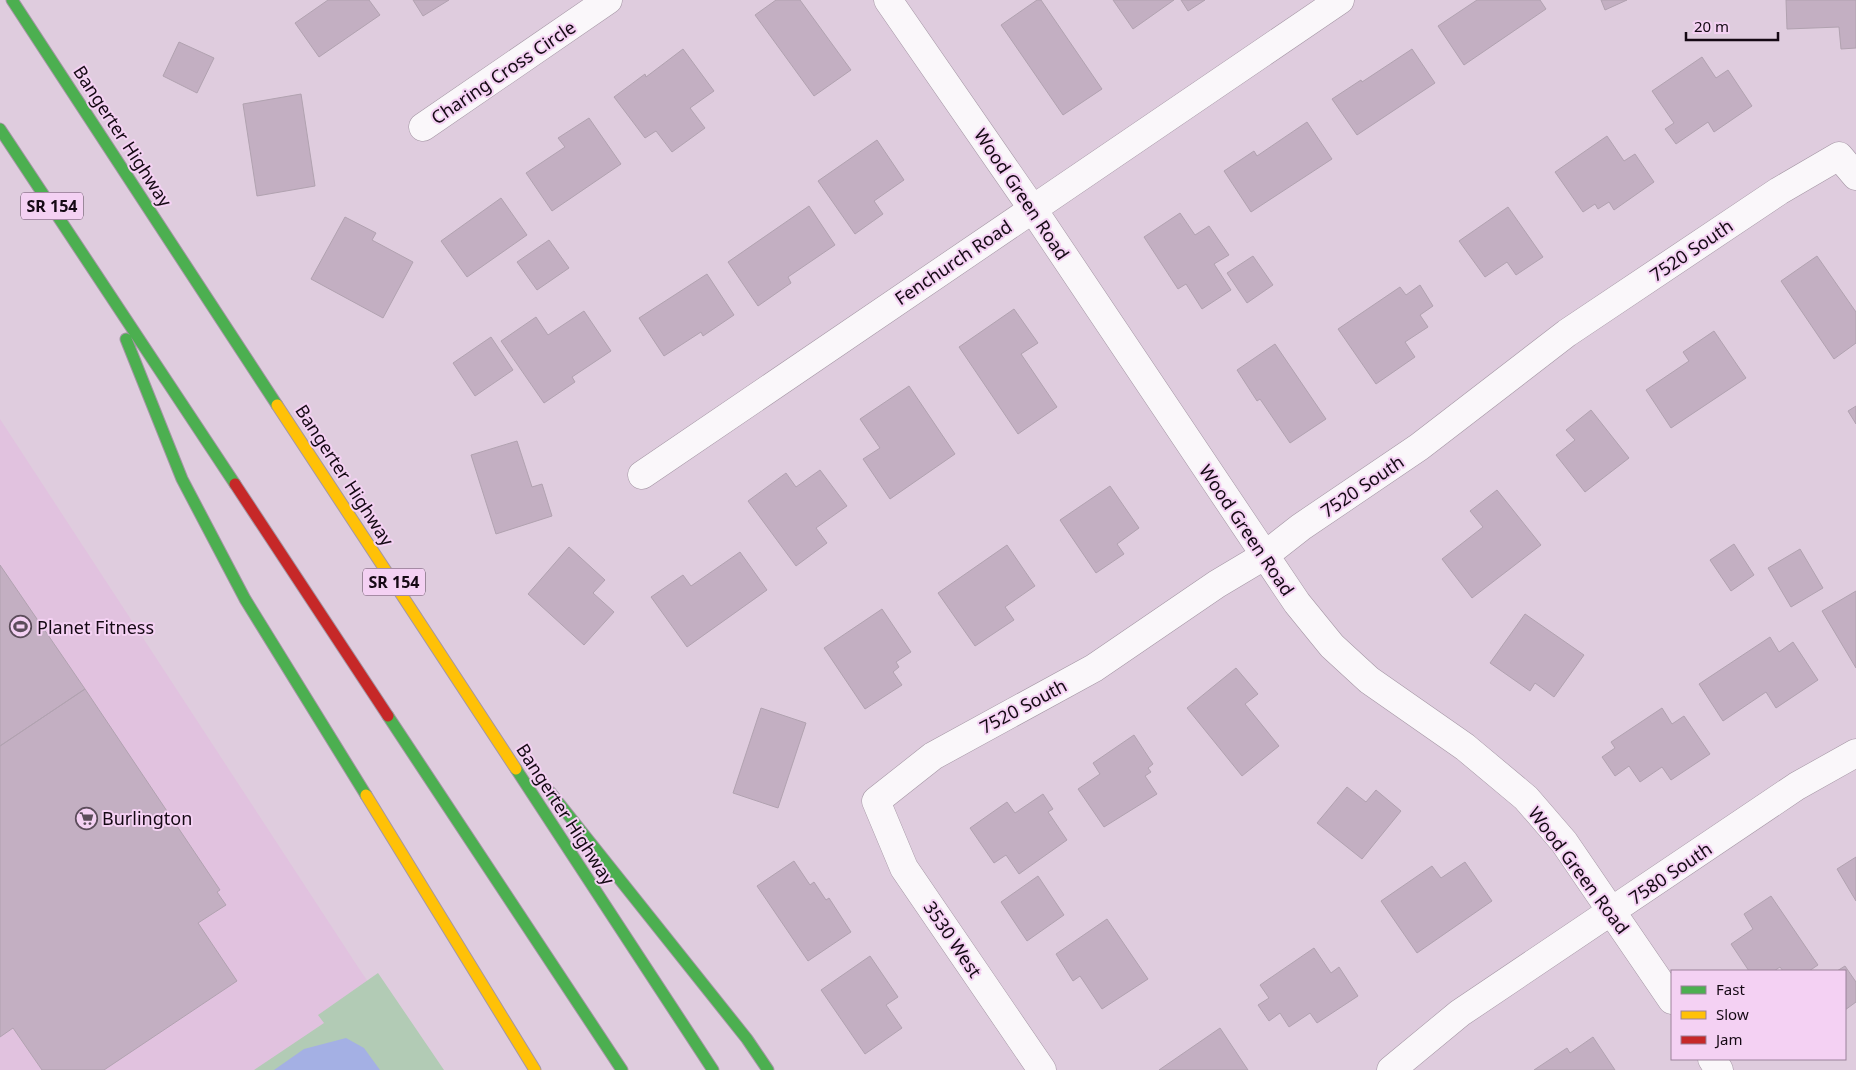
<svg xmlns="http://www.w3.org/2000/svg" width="1856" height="1070" viewBox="0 0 1856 1070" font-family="'Noto Sans',sans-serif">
<rect width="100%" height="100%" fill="#dfccde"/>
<path fill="#e1c2df" d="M0,419L358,967L428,1070H0Z"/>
<path fill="#b2cbb5" d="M378,973L444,1070H254L324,1023L318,1015Z"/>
<path fill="#a4b0e4" d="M346,1038L364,1048L380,1070H274L304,1049Z"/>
<path fill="#c3afc2" stroke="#b1a2b0" d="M328,0H369L380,15L319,57L295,23Z
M413,0H449L423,16Z
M776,0H800L851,70L814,96L755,15Z
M1037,0H1041L1102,89L1063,115L1001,25Z
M1113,0H1174L1133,29Z
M1181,0H1205L1188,11Z
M1477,0H1540L1546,9L1464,65L1438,26Z
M1601,0H1627L1605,10Z
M1786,0H1856V48L1841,49L1839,27L1787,29Z
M179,42L214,58L197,93L163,76Z
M683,49L714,91L690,108L705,128L672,152L656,131L645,138L614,97L645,74L646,77Z
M1412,49L1435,83L1357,135L1332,99L1361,80L1362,82Z
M1702,57L1716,78L1728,70L1752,106L1714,132L1708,122L1676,144L1665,129L1674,123L1652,91Z
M301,94L315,186L257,196L243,104Z
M589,118L621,164L552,211L526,173L565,147L558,138Z
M1307,122L1332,159L1251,212L1224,171L1254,151L1257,156Z
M1607,136L1624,161L1635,154L1654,182L1614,210L1609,202L1598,209L1595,204L1583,212L1555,172Z
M877,140L904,180L874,201L883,214L855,234L818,181Z
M501,198L527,235L467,277L441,241Z
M809,206L835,245L788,277L791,283L758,306L728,262Z
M1508,207L1543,257L1516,275L1507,262L1485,277L1459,241Z
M1180,213L1195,235L1209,226L1229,255L1214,264L1231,290L1202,309L1186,284L1178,289L1144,237Z
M345,217L376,233L372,240L413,262L383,318L311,279Z
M549,240L569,268L537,290L517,262Z
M1253,256L1273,285L1247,303L1227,273Z
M1817,256L1856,312V343L1834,359L1781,281Z
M707,274L734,315L703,336L701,332L664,356L639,318Z
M1420,285L1433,306L1420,315L1428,327L1405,342L1415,357L1376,384L1338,329L1400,287L1406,295Z
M1014,309L1038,343L1021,354L1057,407L1018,434L959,347Z
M584,311L611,351L572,377L575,382L544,403L501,341L536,317L548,335Z
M1714,331L1746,378L1671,428L1646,390L1689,361L1683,352Z
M491,337L513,370L475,396L453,363Z
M1275,344L1326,419L1290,443L1260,399L1257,401L1237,370Z
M909,386L955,454L890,499L863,459L880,448L860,419Z
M1856,406V424L1848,411Z
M1591,410L1629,458L1585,492L1556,455L1575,440L1566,430Z
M517,441L532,487L542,484L552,516L496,534L471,455Z
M820,470L847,506L816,528L827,543L796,566L748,501L786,473L796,487Z
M1110,486L1139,528L1117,544L1124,554L1096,573L1060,520Z
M1497,490L1541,545L1472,598L1442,559L1483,527L1470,511Z
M1734,544L1754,575L1731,591L1710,560Z
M1007,545L1035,586L1005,607L1014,620L975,646L938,593Z
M569,547L605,580L593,593L614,612L584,645L528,594Z
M1800,549L1823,588L1791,607L1768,568Z
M740,552L767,590L687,647L651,597L683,575L691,586Z
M0,565L85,689L0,746Z
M1856,591V668L1822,611Z
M882,609L911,652L896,662L899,667L893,672L902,685L865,709L824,648Z
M1525,614L1584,655L1554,697L1535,683L1530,691L1490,663Z
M1770,637L1779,652L1793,642L1818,680L1776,708L1766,692L1723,721L1699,684Z
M1236,668L1258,694L1245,704L1279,746L1242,776L1187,708Z
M85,689L220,890L217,892L226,905L198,923L237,981L104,1070H42L13,1028L0,1037V746Z
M761,708L806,723L778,808L733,793Z
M1662,708L1672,724L1684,716L1710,754L1671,780L1662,767L1640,782L1629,766L1615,776L1602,757L1615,748L1611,742Z
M1134,735L1153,764L1148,768L1151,772L1145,776L1157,794L1104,827L1078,789L1100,774L1093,763Z
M1347,787L1366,802L1376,790L1401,811L1362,859L1317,823Z
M1043,794L1053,809L1048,812L1067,840L1019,874L1006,855L994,863L970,828L1007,802L1015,813Z
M1856,857V901L1837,869Z
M794,861L810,885L814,882L826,900L829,898L851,932L808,961L757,886Z
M1465,862L1492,901L1417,953L1381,901L1432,866L1441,878Z
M1038,876L1064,915L1027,941L1001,902Z
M1771,896L1818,965L1809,971H1783L1780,967L1774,971H1749L1731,944L1753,929L1744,914Z
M1107,919L1148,979L1102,1009L1080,976L1073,981L1056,954Z
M1314,948L1331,973L1339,967L1358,996L1317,1023L1310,1013L1289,1027L1280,1013L1269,1021L1258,1005L1269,998L1260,985Z
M870,956L898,997L886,1005L902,1028L865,1054L821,990Z
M1845,966L1856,982V1002L1845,1010V971H1837Z
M1220,1028L1248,1070H1159Z
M1593,1037L1615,1070H1534L1567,1048L1570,1053Z"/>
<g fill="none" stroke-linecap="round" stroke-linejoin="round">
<defs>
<path id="street" d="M888,0L1032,208L1297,603L1332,646L1369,680L1465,747L1526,798L1564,842L1672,1000
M423,127L608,0
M642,475L1340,0
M1712,1059L1719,1070
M1042,1070L904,868L876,801L933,756L1094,668L1217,584L1264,556L1301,527L1419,447L1567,333L1779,191L1839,156L1856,176
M1391,1070L1460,1013L1797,786L1856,753"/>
<path id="fast" d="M12,0L277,405
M0,129L235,484
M126,339L182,479L245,599L366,795
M388,716L622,1070
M516,769L713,1070
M550,792L747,1039L768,1070"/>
<path id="slow" d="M277,405L516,769
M366,795L535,1070"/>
<path id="jam" d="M235,484L388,716"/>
</defs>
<use href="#street" stroke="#a496a4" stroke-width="29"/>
<use href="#fast" stroke="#a496a4" stroke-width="13"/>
<use href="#slow" stroke="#a496a4" stroke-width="13"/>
<use href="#jam" stroke="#a496a4" stroke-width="13"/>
<use href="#street" stroke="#faf7fa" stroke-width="28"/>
<use href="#fast" stroke="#4caf50" stroke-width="11"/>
<use href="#slow" stroke="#ffc107" stroke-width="11"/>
<use href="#jam" stroke="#c62828" stroke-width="11"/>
</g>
<defs>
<symbol id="stadium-ring" viewBox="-11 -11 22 22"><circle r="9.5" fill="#f4d1f3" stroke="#5c4d5b" stroke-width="1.5"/><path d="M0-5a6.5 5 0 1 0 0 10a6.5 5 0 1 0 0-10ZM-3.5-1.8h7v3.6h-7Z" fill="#5c4d5b"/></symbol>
<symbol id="supermarket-ring" viewBox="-11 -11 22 22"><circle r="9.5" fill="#f4d1f3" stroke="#5c4d5b" stroke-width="1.5"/><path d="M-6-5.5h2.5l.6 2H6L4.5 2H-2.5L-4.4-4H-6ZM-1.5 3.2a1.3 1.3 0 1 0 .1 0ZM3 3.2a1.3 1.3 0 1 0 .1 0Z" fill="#5c4d5b"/></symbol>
</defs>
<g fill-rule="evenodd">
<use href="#stadium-ring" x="8" y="614" width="25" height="25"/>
<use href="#supermarket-ring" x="74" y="806" width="25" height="25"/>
</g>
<g text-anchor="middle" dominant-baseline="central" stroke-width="4" stroke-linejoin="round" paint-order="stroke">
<g fill="#f4d1f3" stroke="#584557" stroke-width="1">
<rect x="21" y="192.5" width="62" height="27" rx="4"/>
<rect x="363" y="568.5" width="62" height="27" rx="4"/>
</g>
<g font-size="16" font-weight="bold" fill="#150914">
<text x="52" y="206">SR 154</text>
<text x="394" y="582">SR 154</text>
</g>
<g font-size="18" fill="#150914" stroke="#f4d1f3">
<text transform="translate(503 72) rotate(-34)">Charing Cross Circle</text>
<text transform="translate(123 136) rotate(57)">Bangerter Highway</text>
<text transform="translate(1022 194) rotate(56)">Wood Green Road</text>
<text transform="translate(1691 250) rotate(-34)">7520 South</text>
<text transform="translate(953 262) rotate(-34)">Fenchurch Road</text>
<text transform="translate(345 475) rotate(57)">Bangerter Highway</text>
<text transform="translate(1362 486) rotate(-34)">7520 South</text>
<text transform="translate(1247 530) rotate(56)">Wood Green Road</text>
<text transform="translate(1023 706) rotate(-28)">7520 South</text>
<text transform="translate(566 814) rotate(57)">Bangerter Highway</text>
<text transform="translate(1579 870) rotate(53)">Wood Green Road</text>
<text transform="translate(1670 873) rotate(-34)">7580 South</text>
<text transform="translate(953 939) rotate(56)">3530 West</text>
</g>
<g font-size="18" fill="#150914" stroke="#f4d1f3" text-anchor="start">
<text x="37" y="627">Planet Fitness</text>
<text x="102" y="818">Burlington</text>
</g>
</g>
<rect x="1671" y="970" width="175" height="90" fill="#f4d1f3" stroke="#9b819a"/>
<rect x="1681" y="986" width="25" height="8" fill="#4caf50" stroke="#9b819a"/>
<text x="1716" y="995" font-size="15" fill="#150914">Fast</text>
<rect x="1681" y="1011" width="25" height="8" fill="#ffc107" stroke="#9b819a"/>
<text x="1716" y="1020" font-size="15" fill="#150914">Slow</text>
<rect x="1681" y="1036" width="25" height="8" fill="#c62828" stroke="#9b819a"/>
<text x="1716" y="1045" font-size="15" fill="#150914">Jam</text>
<path d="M1686 32v8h92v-8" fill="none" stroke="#150914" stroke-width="2.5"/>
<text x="1694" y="32" font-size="15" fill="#150914" stroke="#f4d1f3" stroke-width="4" paint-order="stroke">20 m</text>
</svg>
